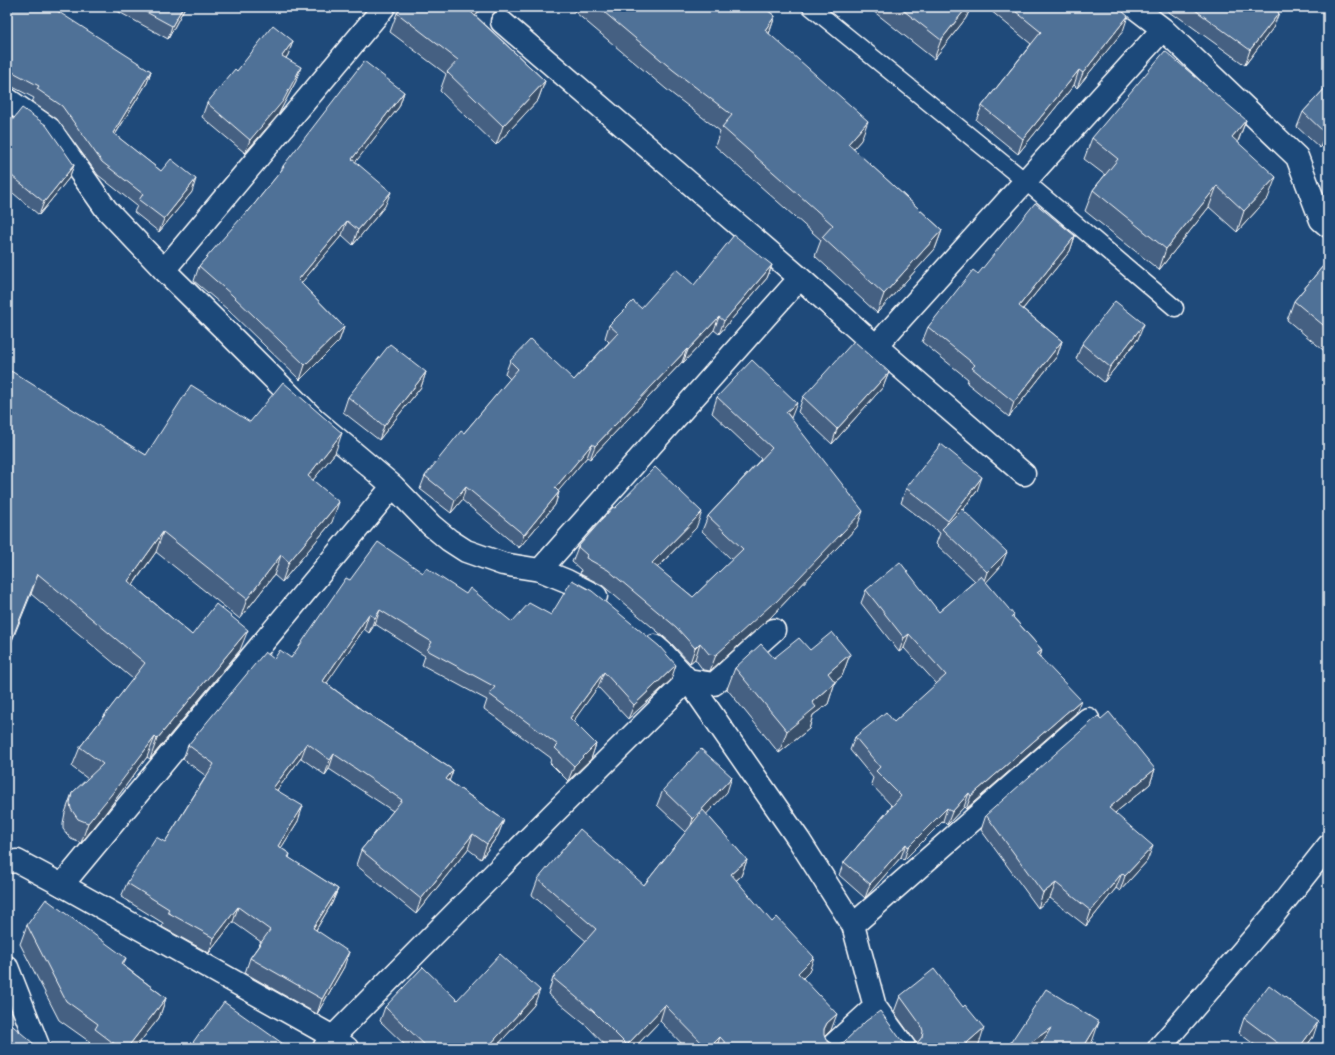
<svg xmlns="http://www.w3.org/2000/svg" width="1335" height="1055" viewBox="0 0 1335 1055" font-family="Dekko,sans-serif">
<rect width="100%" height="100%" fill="#1f4a7a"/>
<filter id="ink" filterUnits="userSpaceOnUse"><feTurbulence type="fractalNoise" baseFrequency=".025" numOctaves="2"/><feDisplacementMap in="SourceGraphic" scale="8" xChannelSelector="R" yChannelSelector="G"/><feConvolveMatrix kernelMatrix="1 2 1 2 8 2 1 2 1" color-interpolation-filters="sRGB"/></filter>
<g filter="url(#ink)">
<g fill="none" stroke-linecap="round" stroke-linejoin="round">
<defs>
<path id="lane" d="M811,7L1025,181L1175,308"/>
<path id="street" d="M1134,7L1163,29L1297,157L1321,220L1328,226
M502,22L800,278L876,346L1024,474
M7,99L50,129L106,209L164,270L224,329L315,420L393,486L431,525L449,540L466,551L503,564L540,570L567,581L596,596
M164,270L384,7
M876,346L1163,29
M540,570L800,278
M655,646L662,652L688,680L799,840L853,925L875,1007L905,1048
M62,885L393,486
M853,925L1088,719
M7,967L39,1048
M324,1048L333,1037L552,815L688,680L714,684L774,630
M830,1048L875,1007
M1159,1048L1272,917L1328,846"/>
<path id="secondary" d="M7,862L17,861L62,885L333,1037L347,1048"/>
</defs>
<use href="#lane" stroke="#fff" stroke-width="19"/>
<use href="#street" stroke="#fff" stroke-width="25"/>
<use href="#secondary" stroke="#fff" stroke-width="25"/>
<use href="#lane" stroke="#1f4a7a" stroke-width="16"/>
<use href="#street" stroke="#1f4a7a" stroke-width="22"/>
<use href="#secondary" stroke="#1f4a7a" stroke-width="22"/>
</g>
<path fill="#456182" stroke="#fff" d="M7,7L151,71L147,83L115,135L161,171L192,192L159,232L134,212L137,206L98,175L57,119L32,102L34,98L7,84Z
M110,7H185L168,39Z
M569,7H763L775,16L769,34L861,140L853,149L942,230L935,249L877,313L815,256L821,240L715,146L720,131L666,89Z
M868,7H971L966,18L934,59Z
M991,7H1117L1123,31L1077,88L1074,85L1018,154L976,120L982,106L1031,44L990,10Z
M1162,7H1271L1273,28L1245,65L1177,16L1176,17Z
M397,13L476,16L545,81L538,100L496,145L440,91L446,74L390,32Z
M293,41L288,55L286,58L296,81L278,115L245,153L202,117L207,103L237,71Z
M1328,85V140L1320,148L1297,127L1303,112Z
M404,92L399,107L355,162L385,206L353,245L342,235L301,283L344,327L339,341L300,380L227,309L194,281L199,266L248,212L281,171L283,166Z
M1246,120L1238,142L1268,198L1237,232L1209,207L1159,270L1085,211L1093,190L1105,175L1084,159L1092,138Z
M7,127L74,165L69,178L39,215L7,188Z
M1075,236L1070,251L1023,309L1062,341L1057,356L1009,417L967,383L968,379L922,342L928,327L978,274Z
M1328,260V354L1287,320L1294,301Z
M772,265L767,278L719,334L714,330L683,363L682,362L590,459L587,457L558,491L559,492L555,505L519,548L462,500L451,513L420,489L425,476L464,433L510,379L505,374L510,361L574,380L609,342L605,338L609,325L641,308L694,285Z
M1138,339L1104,382L1076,359L1082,344Z
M426,372L421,387L379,440L343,412L348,397Z
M889,372L883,387L832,444L798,412L803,397Z
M7,378L146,455L250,422L335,453L313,480L332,522L282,582L274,575L240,619L156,552L133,585L192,635L240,650L150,759L147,757L104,815L81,843L71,839L63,829V823L65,813L72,793L88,779L72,767L80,747L133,679L31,594Z
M717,397L791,419L857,527L770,618L766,621L710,671L703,670L695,659L690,663L670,642L602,585L580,574L581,570L572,562L578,547L615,508L696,528L657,568L693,597L732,560L702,531L708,516L761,459L712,413Z
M906,488L977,491L963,510L1001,566L986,582L1013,617L1042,650L1040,657L1076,713L966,809L964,807L947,825L943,821L904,860L901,857L865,898L839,875L844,862L892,806L871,784L873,778L850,750L855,737L894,722L937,684L904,648L899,652L861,603L866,590L939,612L975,581L936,544L940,533L901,503Z
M423,573L512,622L671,680L628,719L598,687L573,721L596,744L591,759L568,781L550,763L551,758L484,709L487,700L422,665L425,656L375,624L369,633L364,629L326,683L362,710L453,770L449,781L504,820L498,835L481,859L468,849L416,914L356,865L361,850L393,811L329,769L325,775L301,758L277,790L298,821L281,848L290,854L289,858L338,889L332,903L316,930L344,967L317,1014L245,973L250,958L261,942L233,922L209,953L162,927L163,923L121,897L127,883L165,842L206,776L183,759L188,745L274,659L291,658L350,580Z
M810,650L850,654L842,676L835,682L828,704L813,715L809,729L779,753L727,689L735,668L774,658Z
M1155,769L1150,784L1115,813L1147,861L1120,891L1116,888L1086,926L1050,898L1038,908L981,830L986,815Z
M663,790L727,792L706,814L747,860L741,876L736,881L809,972L803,978L831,1030L824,1036L826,1040L832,1044H838L901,1040L906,1044H912L916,1043L915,1041L894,1012L900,996L979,1044L974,1048H686L660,1021L634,1048H608L588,1027L548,994L553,978L586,941L532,895L538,879L644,885L686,832L657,805Z
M27,925L123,965L166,998L159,1018L135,1048H88L90,1042L59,1020L20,944Z
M457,1000L534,1005L495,1048H408L380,1021L385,1007Z
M1244,1018L1313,1037L1305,1048H1259L1239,1033Z"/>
<path fill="#384f6a" stroke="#fff" d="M183,7H185L168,39L172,26Z
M475,7H482L464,31L471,12Z
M967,7H971L966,18L934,59L941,40Z
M1279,13L1273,28L1245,65L1250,50Z
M775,16L768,36L765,30Z
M1128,16L1123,31L1077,88L1083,73Z
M293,41L288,55L277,70L282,56Z
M301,67L296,81L278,115L245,153L250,140Z
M1079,70L1074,85L1018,154L1023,139Z
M151,71L147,83L108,146L113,133Z
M545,81L538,100L496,145L503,126Z
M404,92L399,107L346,174L352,159Z
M1246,120L1238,141L1224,158L1232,137Z
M868,121L861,140L841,163L848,144Z
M1328,130V140L1320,148L1325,133Z
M74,165L69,178L39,215L44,202Z
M1276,177L1268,198L1237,232L1244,211Z
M196,179L192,192L159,232L164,219Z
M1217,186L1209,207L1159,270L1166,249Z
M391,192L385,206L353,245L358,230Z
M347,221L342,235L292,294L298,280Z
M942,230L935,249L877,313L884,294Z
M1075,236L1070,251L1013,321L1019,306Z
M772,265L767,278L719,334L724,321Z
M719,317L714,330L683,363L688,350Z
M1144,324L1138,339L1104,382L1110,367Z
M344,327L339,341L300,380L305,365Z
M1062,341L1057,356L1009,417L1014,402Z
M687,349L682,362L590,459L595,446Z
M426,372L421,387L379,440L384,426Z
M889,372L883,387L832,444L837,429Z
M797,403L791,418L786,412Z
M342,433L335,453L300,496L308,476Z
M592,444L587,457L550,501L555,488Z
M982,477L977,491L945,532L944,531L948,521Z
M466,487L462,500L451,513L455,500Z
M559,492L555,505L519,548L524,535Z
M339,502L332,522L282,582L289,562Z
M863,511L857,527L770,618L766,621L710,671L716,655Z
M702,512L696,528L646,579L652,563Z
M163,532L156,552L121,601L128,581Z
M1007,552L1001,566L982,587L987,572Z
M281,555L274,575L240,619L247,599Z
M38,574L31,594L7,653V651Z
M380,610L375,624L369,633L375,618Z
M369,614L364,629L318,696L323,681Z
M248,630L240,650L150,759L157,739Z
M909,634L904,648L899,652L904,638Z
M700,643L695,659L690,663L695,648Z
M1042,650L1037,664V654Z
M850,654L842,676L820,694L828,673Z
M676,665L671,680L628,719L634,705Z
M604,672L598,687L565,733L570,718Z
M835,682L828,704L813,715L809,729L779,753L787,731L812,702Z
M1081,700L1076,713L966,809L971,796Z
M155,737L147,757L104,815L81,843L88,823Z
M307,743L301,758L268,802L273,788Z
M596,744L591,759L568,781L574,766Z
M334,754L329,769L325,775L330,760Z
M1155,769L1150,784L1104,822L1109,808Z
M453,770L448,785L446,779Z
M732,777L727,792L688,834L693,819Z
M969,793L964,807L947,825L952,812Z
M303,806L298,821L273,861L278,846Z
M947,808L943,821L904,860L908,847Z
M504,820L498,835L481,859L487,844Z
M473,834L468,849L416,914L421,899Z
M906,844L901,857L865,898L870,884Z
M1153,846L1147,861L1120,891L1125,876Z
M747,860L741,876L725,890L731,874Z
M1122,873L1116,888L1086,926L1091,911Z
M1056,883L1050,898L1038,908L1043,893Z
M338,889L332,903L308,943L313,928Z
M238,907L233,922L209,953L214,938Z
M349,952L344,967L317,1014L322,999Z
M814,957L809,972L792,989L798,973Z
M126,958L119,977L121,964Z
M540,990L534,1005L495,1048H487Z
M166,998L159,1018L135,1048H127Z
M665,1005L660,1021L634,1048H626L627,1045Z
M837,1014L831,1030L822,1039L824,1029L827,1023Z
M1099,1022L1092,1042L1088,1048H1083Z
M1318,1022L1313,1037L1305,1048H1299Z
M984,1028L979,1044L974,1048H961Z
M1051,1028L1043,1048H1023Z
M720,1037L716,1048H709Z"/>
<path fill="#507197" stroke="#fff" d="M7,7H51L151,71L113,133L161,171L171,159L196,179L164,219L139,200L143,194L102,162L62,106L37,89L39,86L7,69Z
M137,7H183L172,26Z
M402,7H475L471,12L545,81L503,126L447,72L458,60L397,13Z
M598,7H763L775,16L765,30L868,121L848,144L942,230L884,294L822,237L833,225L722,127L732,115L673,70Z
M899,7H967L941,40Z
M1010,7H1117L1128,16L1083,73L1079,70L1023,139L982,106L1041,32Z
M1191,7H1271L1279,13L1250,50Z
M273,25L293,41L282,56L301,67L283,101L250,140L207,103L235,69L237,71Z
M1165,51L1246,120L1232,137L1276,177L1244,211L1217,186L1166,249L1093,190L1118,159L1092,138Z
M364,61L404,92L352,159L391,192L358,230L347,221L298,280L344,327L305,365L232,295L199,266L247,211L248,212L284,167L283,166Z
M1328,85V130L1325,133L1303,112Z
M22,108L46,125L74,165L44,202L7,172V127Z
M1035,203L1075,236L1019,306L1062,341L1014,402L972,368L975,365L928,327L973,270L978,274Z
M734,235L772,265L724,321L719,317L688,350L687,349L595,446L592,444L555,488L559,492L524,535L466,487L455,500L425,476L461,431L464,433L518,369L510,361L531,339L574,380L618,333L609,325L633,301L641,308L676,269L694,285Z
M1328,260V329L1294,301Z
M1115,301L1144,324L1110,367L1082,344Z
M854,341L889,372L837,429L803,397Z
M390,344L426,372L384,426L348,397Z
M752,360L797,403L786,412L863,511L776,602L771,605L716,655L709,654L700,643L695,648L676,627L608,570L586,558L587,555L578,547L613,507L615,508L655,467L702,512L652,563L693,597L743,549L708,516L772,448L717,397Z
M11,371L146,455L191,385L250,422L283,382L342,433L308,476L339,502L289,562L281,555L247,599L163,532L128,581L192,635L216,604L248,630L157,739L155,737L111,795L88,823L78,819L71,809L70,803L72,793L103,764L80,747L145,663L38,574L7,651V378Z
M941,444L982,477L948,521L906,488Z
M962,509L1007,552L987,572L942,529Z
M378,542L423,573L426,568L466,594L470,588L512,622L529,603L551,615L572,580L592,591L659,646L676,665L634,705L604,672L570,718L596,744L574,766L555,748L558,745L489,694L495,687L427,650L432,642L380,610L375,618L369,614L323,681L362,710L453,770L446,779L504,820L487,844L473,834L421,899L361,850L402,800L334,754L330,760L307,743L273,788L303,806L278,846L290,854L288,857L338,889L313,928L349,952L322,999L250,958L270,930L238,907L214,938L167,912L169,909L127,883L156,837L165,842L214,764L188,745L265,652L274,659L280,650L291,658L346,578L350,580Z
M900,562L939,612L981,576L1014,615L1012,616L1042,650L1037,654L1081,700L971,796L969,793L952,812L947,808L908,847L906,844L870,884L844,862L901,796L876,771L880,767L855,737L886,712L894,722L946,675L909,634L904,638L866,590Z
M832,632L850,654L828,673L835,682L812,702L816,707L787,731L735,668L761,644L774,658L799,638L810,650Z
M1109,712L1155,769L1109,808L1153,846L1125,876L1122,873L1091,911L1056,883L1043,893L986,815L1098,716L1101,719Z
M701,749L732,777L693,819L663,790Z
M703,810L747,860L731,874L772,922L777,917L814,957L798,973L837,1014L827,1023L824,1029V1035L826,1040L832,1044H838L844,1042L866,1021L880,1011L901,1040L906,1044H912L918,1042L922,1037L923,1031L921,1025L900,996L934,969L963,1007L965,1005L984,1028L961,1048H730L720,1037L709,1048H707L665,1005L627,1045L593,1011L553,978L596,929L538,879L580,829L644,885Z
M46,899L126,958L121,964L166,998L127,1048H120L95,1029L98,1024L66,1001L27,925Z
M500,954L540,990L487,1048H428L385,1007L423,967L457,1000Z
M1269,985L1318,1022L1299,1048H1284L1244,1018Z
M1046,989L1099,1022L1083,1048H1039L1051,1028L1023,1048H1007Z
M224,1002L289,1048H189L201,1031L202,1032Z
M7,1021L34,1044L31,1048H7Z"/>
</g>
<rect width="1335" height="1055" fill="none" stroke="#1f4a7a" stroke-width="24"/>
<rect x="12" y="12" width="1311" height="1031" fill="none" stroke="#fff" stroke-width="1.5" filter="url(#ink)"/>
</svg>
